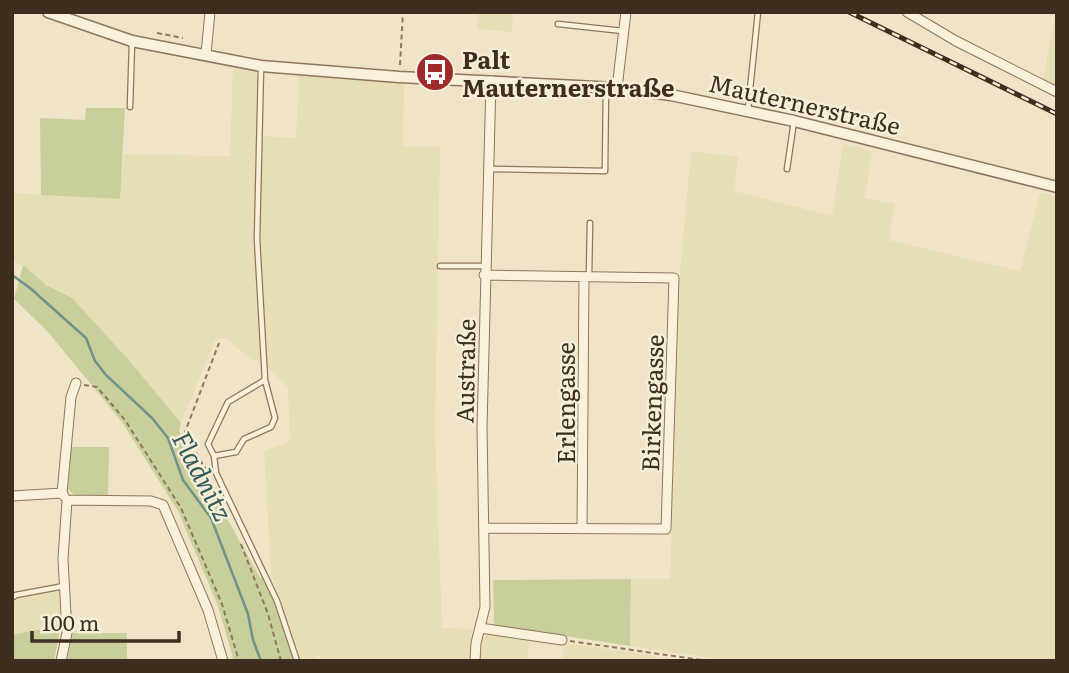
<svg xmlns="http://www.w3.org/2000/svg" width="1069" height="673" viewBox="0 0 1069 673" font-family="Literata,serif">
<rect width="100%" height="100%" fill="#f0e4c8"/>
<path fill="#e6deb5" d="M478,12H513L512,32L477,29Z
M1056,12H1057V86L1043,79Z
M233,68L256,73L257,81L254,238L260,361L252,360L225,338L215,340L181,423L128,359L72,298L46,285L12,259V193L119,199L124,154L230,156Z
M299,76L404,82L403,146L440,147L435,430L442,628L472,629L470,661H332L305,652L322,661H300L271,574L264,451L290,441L288,387L267,367L261,238L262,136L296,138Z
M843,144L872,151L865,198L895,204L889,240L1020,271L1040,193L1057,196V661H735L630,646L631,579H670L680,273L691,151L738,157L734,191L832,216Z
M59,590L61,625L12,635V604L20,597Z
M492,634L529,640L528,661H479L481,641L486,636Z
M564,643L657,656L656,661H562Z"/>
<path fill="#c9cf9b" d="M86,108H125L120,199L41,195L40,118L85,120Z
M23,265L46,285L72,298L128,359L181,423L179,431L260,578L263,577L286,632L294,661H234L218,606L178,511L122,422L47,331L14,299Z
M71,447H109L108,496L74,495L68,489Z
M631,579L630,646L494,625L493,580Z
M61,625L54,661H12V635Z
M73,633H127V661H67Z"/>
<g fill="none" stroke-linecap="round" stroke-linejoin="round">
<path stroke="#6f938a" stroke-width="2.5" d="M12,275L30,288L86,338L95,361L106,375L152,418L168,438L183,480L211,518L248,614L253,640L261,661"/>
<defs>
<path id="service" d="M558,24L623,31
M261,67L257,239L265,380L228,402L208,444L214,456L216,473L277,601L297,661
M130,107L132,42
M748,109L758,12
M490,169L605,171L606,88
M787,169L794,121
M440,266H485
M589,276L590,223
M214,456L236,452L244,439L271,427L275,418L265,380
M12,598L16,595L64,586"/>
<path id="minor" d="M907,12L956,41L1057,92
M206,54L210,12
M617,88L626,12
M484,275L674,278L666,529L485,528
M62,493L71,397L76,383
M12,496L62,493L64,496
M582,529L584,277
M480,628L562,640
M61,661L67,633L63,559L67,500L151,501L163,505L208,610L223,661
M475,661L476,643L485,607L482,427L491,81"/>
<path id="tertiary" d="M48,12L132,41L261,66L399,77L617,88L671,95L794,121L1057,187"/>
</defs>
<use href="#service" stroke="#8d765c" stroke-width="7"/>
<use href="#minor" stroke="#8d765c" stroke-width="11"/>
<use href="#tertiary" stroke="#8d765c" stroke-width="13"/>
<path stroke="#8d765c" stroke-width="2" stroke-dasharray="5 3.5" stroke-linecap="butt" d="M157,33L183,38
M400,65L403,12
M84,385L97,387L125,420L181,508L222,604L239,661
M204,467L220,501
M209,469L204,467L185,432L219,343
M241,544L268,614L281,661
M570,641L708,661"/>
<use href="#service" stroke="#faf1dc" stroke-width="4.5"/>
<use href="#minor" stroke="#faf1dc" stroke-width="9"/>
<use href="#tertiary" stroke="#faf1dc" stroke-width="10"/>
<defs>
<path id="rail" d="M849,12L1057,114"/>
</defs>
<use href="#rail" stroke="#3d2e20" stroke-width="5"/>
<use href="#rail" stroke="#f7eed8" stroke-width="2.5" stroke-dasharray="8" stroke-linecap="butt"/>
</g>
<defs>
<symbol id="bus-disc" viewBox="-11 -11 22 22"><circle r="9.5" fill="#9e2a2b" stroke="#f7eed8"/><path d="M-5-6H5V4H4V6H2V4H-2V6H-4V4H-5ZM-3.5-4V0h7V-4ZM-3.5 1.2v1.5H-2V1.2ZM2 1.2v1.5H3.5V1.2Z" fill="#fff"/></symbol>
</defs>
<g fill-rule="evenodd">
<use href="#bus-disc" x="413" y="50" width="44" height="44"/>
</g>
<g text-anchor="middle" dominant-baseline="central" stroke-width="5" stroke-linejoin="round" paint-order="stroke">
<g font-size="24" font-weight="bold" fill="#3d2e20" stroke="#f7eed8" text-anchor="start">
<text x="462" y="58">Palt<tspan x="462" dy="28">Mauternerstraße</tspan></text>
</g>
<g font-size="24" fill="#3d2e20" stroke="#f7eed8">
<text transform="translate(805 103) rotate(13)">Mauternerstraße</text>
<text transform="translate(464 371) rotate(-89)">Austraße</text>
<text transform="translate(564 403) rotate(-90)">Erlengasse</text>
<text transform="translate(651 403) rotate(-88)">Birkengasse</text>
</g>
<g font-size="26" font-style="italic" fill="#2f5d5a" stroke="#f7eed8">
<text transform="translate(204 475) rotate(62)">Fladnitz</text>
</g>
</g>
<rect width="1069" height="673" fill="none" stroke="#3d2e20" stroke-width="28"/>
<path d="M32 631v10h147v-10" fill="none" stroke="#3d2e20" stroke-width="3.5"/>
<text x="42" y="631" font-size="21" fill="#3d2e20" stroke="#f7eed8" stroke-width="5" paint-order="stroke">100 m</text>
</svg>
